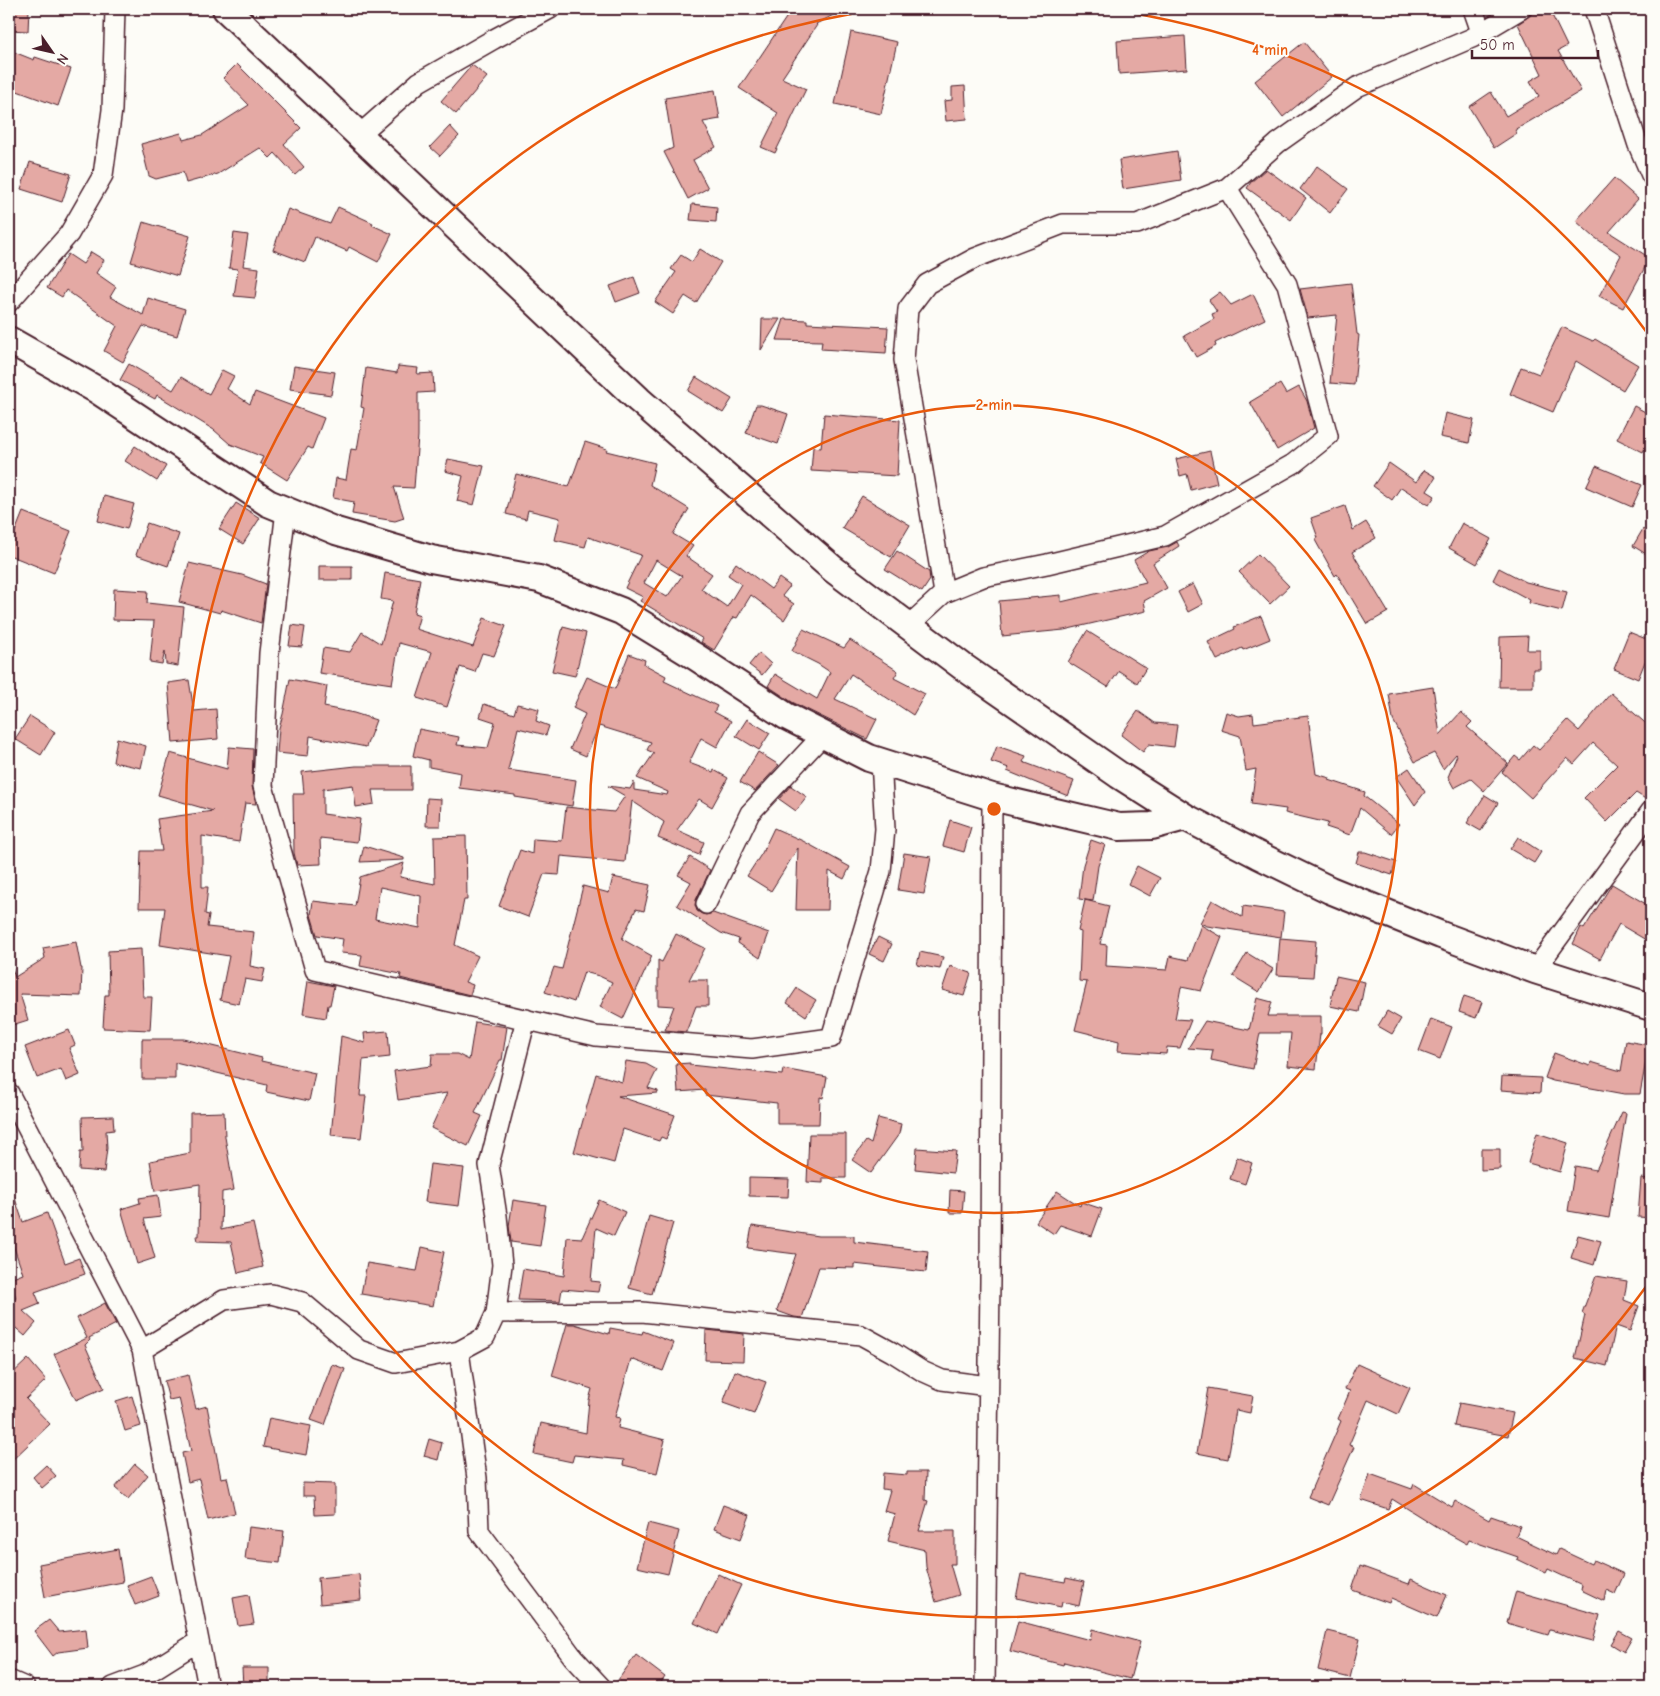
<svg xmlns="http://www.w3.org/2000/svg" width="1660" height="1696" viewBox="0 0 1660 1696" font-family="'Comic Neue',sans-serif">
<rect width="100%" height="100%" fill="#fdfcf7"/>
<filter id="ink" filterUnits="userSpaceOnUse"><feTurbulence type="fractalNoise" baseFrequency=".02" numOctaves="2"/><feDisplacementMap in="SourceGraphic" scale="10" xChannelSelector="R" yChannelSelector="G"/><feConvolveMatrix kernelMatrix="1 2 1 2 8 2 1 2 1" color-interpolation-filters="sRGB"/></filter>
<g filter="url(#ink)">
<path fill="#e4a9a4" stroke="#4a1f2b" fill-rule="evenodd" d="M9,9H29L28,31L9,30Z
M792,9H845L816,24L817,25L782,78L806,89L775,153L761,147L778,113L739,88Z
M1532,9H1549L1567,46L1558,51L1581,91L1515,130L1517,133L1494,148L1469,107L1491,92L1506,116L1539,96L1530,81L1542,74L1518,24L1531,15Z
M851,32L897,42L881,114L835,104Z
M1185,36L1187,69L1119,74L1117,41Z
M1304,42L1332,77L1283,117L1255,81Z
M9,50L34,60L35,57L71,69L58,106L9,88Z
M237,64L301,128L284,144L304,167L295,175L275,153L270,158L260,148L218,174L186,183L183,172L156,179L149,176L141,144L181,133L183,140L202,135L249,105L223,78Z
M472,65L487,77L456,114L441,101Z
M965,86L967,119L946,121L944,101L952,100V87Z
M715,90L720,119L703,122L716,147L693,160L708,188L688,199L664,152L673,148L665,98Z
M450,126L459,136L440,156L430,147Z
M1177,151L1181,180L1123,189L1119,160Z
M30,162L71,174L62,202L21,189Z
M1317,166L1348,189L1330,213L1300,189Z
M1266,169L1306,198L1291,220L1247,188L1251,182Z
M1614,178L1638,199L1609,232L1650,258L1623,308L1599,296L1621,255L1594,237L1576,221Z
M692,204L717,207L716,222L690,220Z
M338,207L373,223L372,225L392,234L378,262L349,247L347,251L315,237L305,262L273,250L288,209L330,224Z
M143,222L190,236L178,276L131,262Z
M234,233L248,235L243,266L259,268L255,298L234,296L238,269L229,268Z
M700,249L721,262L696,303L685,296L673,314L655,302L676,272L671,269L681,255L692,262Z
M91,252L104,260L96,273L116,287L110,297L143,315L148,298L185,309L177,336L143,326L123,362L104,351L117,326L66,290L62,297L47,288L68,254L83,264Z
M634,277L640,293L616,302L610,286Z
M1351,283L1357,334L1359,335L1354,385L1330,383L1337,315L1308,318L1300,289Z
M1220,292L1231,305L1253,294L1265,319L1215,343L1216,346L1196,357L1184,336L1214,319L1212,314L1217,312L1209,300Z
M762,319H780L761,350Z
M784,319L807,320V323L888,327L886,353L821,349L822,341L777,340Z
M1562,327L1593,341L1595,339L1638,365L1623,390L1576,361L1570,373L1553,412L1510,394L1521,367L1539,374Z
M129,364L173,390L181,377L209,394L222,370L234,376L227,389L250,404L255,392L324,418L312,449L308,447L287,480L260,463L263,457L230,444L214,430L157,395L155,399L120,380Z
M294,366L335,372L331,395L290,389Z
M398,366L418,368L417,374L433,373L434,392L418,393V436L414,488L394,487L404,518L395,521L352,514L354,502L333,498L336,478L346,480L351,449L357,450L364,408L361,407L366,368L397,373Z
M696,377L732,399L723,413L688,391Z
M1280,384L1286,394L1299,387L1307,401L1314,428L1277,450L1250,402Z
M756,405H761L788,414L778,444L746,433Z
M1634,406L1651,415V436L1643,452L1617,439Z
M1445,413L1474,420L1469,443L1440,437Z
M824,414L900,420L897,476L811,471L813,447L821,448Z
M585,442L607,449L606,451L655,463L650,485L689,509L673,534L693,546L686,556L712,574L701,589L727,607L741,584L728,575L736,563L771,589L779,578L790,586L782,596L794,604L784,620L751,595L737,618L734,617L714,650L701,642L703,639L640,601L643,597L625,588L641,555L588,537L585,547L555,540L560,518L528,510L526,519L506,514L516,474L569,487ZM656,560L682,576L667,597L644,583Z
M135,446L166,466L157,481L125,461Z
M1210,451L1217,483L1191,490L1187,474L1180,476L1176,459Z
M448,459L484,466L474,505L457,501L463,476L445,471Z
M1389,463L1416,482L1424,470L1436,477L1427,491L1435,496L1429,505L1401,487L1392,500L1373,486Z
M1596,466L1642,485L1632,507L1586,487Z
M104,496L134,504L127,529L98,521Z
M862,496L910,525L891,557L842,528Z
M236,503L260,518L243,544L219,529Z
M1345,506L1353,530L1366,522L1376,538L1352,552L1388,612L1367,624L1337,574L1335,576L1315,540L1318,538L1311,518Z
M23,512L71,531L54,573L9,555V547Z
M147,523L179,534L168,566L136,555Z
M1462,523L1491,539L1477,564L1449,548Z
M1643,529L1651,535V546L1646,554L1633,546Z
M1177,542L1179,546L1153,563L1167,588L1144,601L1146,611L1064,630L1002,636L999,601L1061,595V602L1146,582L1134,560L1149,551L1168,547Z
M897,551L929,572L930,580L922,592L885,569Z
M1258,554L1289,586L1270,604L1239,572Z
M189,563L242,575L266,584L261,623L221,610L220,613L179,602Z
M319,566H352V580H319Z
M1499,568L1526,582L1567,592L1562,611L1529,603L1530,600L1493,580Z
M385,573L420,579L414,613L420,615L416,629L473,647L484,618L506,626L494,656L482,653L475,672L460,667L447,707L417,698L432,652L399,643L392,684L319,673L323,648L350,652L362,632L381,644L393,601L381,599Z
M1193,584L1203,604L1188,612L1178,592Z
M114,589L148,591L147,603L184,607L178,666L166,664L165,651L162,664L150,662L154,621L113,620Z
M1261,616L1270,639L1243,650L1242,648L1217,660L1208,642L1235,629L1234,627Z
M292,625L305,627L302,647L289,646Z
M563,627L586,633L575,676L552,671Z
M803,629L844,648L850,640L898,671L894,678L925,694L913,715L851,674L835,699L877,719L867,739L792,702L768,686L775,674L817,699L830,672L818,664L792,651Z
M1087,631L1146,668L1137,683L1119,671L1108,687L1068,662Z
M1629,632L1651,641V647L1638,679L1614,669Z
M1528,636L1527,650H1540V669H1533V687H1499L1500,637Z
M759,653L771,664L762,675L749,665Z
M629,654L645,660L644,664L666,676L664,681L717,706L714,712L731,721L717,747L701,738L689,763L713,772L714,770L728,778L712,807L699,799L677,830L704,842L699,855L658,838L664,822L632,801L625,862L561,856L559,875L544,874L528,917L499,906L520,850L532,854L533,839L562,841L566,807L614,812L625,796L608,786L630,789L634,782V790L667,795L668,792L637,778L654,753L647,750L651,742L599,726L586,756L570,749L585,714L573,708L587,677L615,689Z
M290,679L327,686L324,707L354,713L376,720L366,747L310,736L308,756L277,753L279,728L283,714Z
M189,680L194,711L216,709L218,739L173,743L168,683Z
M1433,687L1440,735L1461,712L1472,722L1467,727L1508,763L1484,791L1471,779L1454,788L1448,777L1457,755L1456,754L1443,769L1434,753L1415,762L1393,720L1389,694Z
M1611,693L1651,728V800H1647L1636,793L1607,822L1584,798L1617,765L1593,743L1574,764L1567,758L1531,798L1502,772L1515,756L1520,760L1533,745L1539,750L1567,720L1579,731Z
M484,704L514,714L517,704L539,709L536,721L549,726L546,735L518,728L508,770L576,780L572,806L515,797V795L459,788L461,773L429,767V760L413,756L419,729L459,737L457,745L488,748L495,722L480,717Z
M1138,711L1155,723L1177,725L1174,747L1149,744L1143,752L1121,735Z
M1226,712L1239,716L1253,714L1254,723L1308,716L1316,774L1330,778L1329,780L1365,792L1364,796L1399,824L1391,834L1360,808L1350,835L1326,827L1328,823L1285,813L1286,809L1251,804L1256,769L1246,771L1240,736L1221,730Z
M30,716L55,732L41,755L15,739Z
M747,719L770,733L759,750L736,736Z
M117,738L146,746L141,768L113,762Z
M997,746L1026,756L1023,762L1074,781L1068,796L1007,771L1009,768L991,762Z
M229,747L253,749L252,786L256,804L245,803L239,842L202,836V887H208L205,914L209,915L207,927L254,932L250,966L265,969L262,982L245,979L239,1004L220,1000L229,956L160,945L165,908H139L141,851H162L157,819L213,811L158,795L170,753L227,769Z
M758,752L779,765L755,791L740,782Z
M356,766H411V790H372L374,804L356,807L353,785L323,789V814L360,819L357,842L320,838L321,864L297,865L294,853L293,794H304L302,772Z
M1409,768L1425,792L1415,805L1396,777Z
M792,784L791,786L807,797L796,811L779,799Z
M1485,795L1498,803L1481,831L1467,823Z
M427,798L441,799L440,826H426Z
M950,820L971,827L964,852L943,846Z
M774,828L803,841L850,867L844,879L829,871L828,910H796L798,848L771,891L747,876L762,853Z
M466,836L467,900H464L455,945L478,956L465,982L473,985L470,995L400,978L401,974L360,966L362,955L341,953L343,939L317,935L311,915L313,901L355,906L360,877L404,863L400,877L435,884L434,837ZM380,887L421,896L420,928L375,919Z
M1518,837L1541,852L1534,863L1510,849Z
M1091,840L1105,845L1098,866L1093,901L1079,899L1083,865Z
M364,846L404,858V860L360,862Z
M1359,852H1365L1396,862L1392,875L1356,863Z
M904,853L931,857L924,894L898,890Z
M690,857L710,870L696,900L695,905L697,911L702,914L706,915L713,913L769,933L760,958L738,943L739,939L721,933L677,905L691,882L678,875Z
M1137,866L1160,878L1150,896L1128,884Z
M613,877L650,885L644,911L636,909L622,939L652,956L623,1019L600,1007L612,982L599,976L584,972L574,1002L545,992L554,967L562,969L583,886L609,893Z
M1612,884L1651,907V943L1619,924L1600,959L1573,944L1581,927L1584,929Z
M1085,900L1109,906L1100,944L1107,945L1106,966L1167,970L1170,956L1188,960L1201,925L1222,937L1201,991L1181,987L1175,1019L1191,1020L1180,1048L1167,1047L1166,1054L1118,1051L1119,1041L1075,1030L1087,982L1079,981L1081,932L1078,931Z
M1212,900L1242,917L1243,906L1284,912L1281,937L1207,926L1200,923Z
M676,934L705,948L689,980H708V1006H696L686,1032L665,1030L674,1006L658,1005V960L662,962Z
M878,937L892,944L884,961L869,954Z
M1280,938L1316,941L1313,977L1277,975Z
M76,942L81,968H82L81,996L20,994L28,1020L9,1026V968H12L15,977L45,958L43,948Z
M141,949L143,997H152L150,1030L103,1028L105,995H109L108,951Z
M920,952L943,957L940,969L917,965Z
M1247,953L1273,969L1259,992L1233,976Z
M950,966L971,973L964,996L942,990Z
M1336,976L1365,982L1359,1012L1330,1006Z
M308,981L334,986L330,1005H328L326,1018L303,1014Z
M797,988L816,1000L806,1016L787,1003Z
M1464,996L1482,1002L1476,1018L1459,1012Z
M1257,998L1272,1002L1268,1016H1321V1034H1320L1316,1069L1288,1066L1291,1033H1260L1253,1069L1211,1060L1213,1050L1188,1048L1205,1021L1249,1030Z
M1387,1011L1401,1019L1392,1034L1378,1026Z
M1431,1019L1452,1027L1440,1059L1419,1051Z
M475,1022L507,1027L502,1060H500L475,1113L482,1116L468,1146L431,1128L447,1093L398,1100L394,1071L431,1066L432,1054H457L469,1060Z
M69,1030L75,1045L69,1048L80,1075L66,1081L61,1069L37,1078L25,1047Z
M388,1031L390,1057L363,1060L360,1096H366L361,1138L331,1135L341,1036L365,1043L364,1033Z
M142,1039H184L262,1058L261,1061L315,1073L309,1101L266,1092L267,1085L175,1063V1079H142Z
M1626,1041L1649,1045L1640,1094H1624L1553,1081L1545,1078L1554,1053L1590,1066L1591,1062L1621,1071Z
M626,1061L646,1064L657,1070L648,1088L658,1091V1093L618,1096L675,1115L666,1139L661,1137L659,1141L623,1129L614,1163L574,1152L596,1074L622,1082Z
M690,1063V1065L782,1075L783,1069L827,1077L823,1098L820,1097L819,1124H777V1103L705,1095V1090L678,1092L676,1064Z
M1502,1076L1541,1078L1540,1093L1501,1090Z
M224,1112L225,1137L234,1190L222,1192L221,1230L253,1223L263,1267L238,1273L231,1242L197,1241L196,1236H199L200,1184L155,1191L150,1161L190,1153V1113Z
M1622,1112L1626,1113L1609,1218L1568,1211L1575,1166L1596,1170Z
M113,1116L114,1130L106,1131L107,1148L104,1172L79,1170L80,1152H83L82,1117Z
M878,1118L901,1124L899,1134L871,1173L852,1160L866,1141L871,1144Z
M1537,1133L1568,1143L1560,1172L1528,1163Z
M809,1134H846V1178H823V1183L807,1182Z
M917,1148L956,1151L953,1173L915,1169Z
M1481,1149H1500V1169L1481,1170Z
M1237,1157L1252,1163L1245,1184L1230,1179Z
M430,1164L464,1168L459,1206L425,1202Z
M749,1178L789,1179L788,1197L749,1196Z
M1641,1178L1651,1179V1218L1638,1217Z
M9,1187H11L23,1222L47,1213L65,1263L79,1258L85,1274L35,1292L40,1304L23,1311L36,1323L25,1336L9,1322V1299L12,1302L16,1298L10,1279L23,1274L9,1233Z
M950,1190L964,1191L962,1213H949Z
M1057,1191L1080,1206L1081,1202L1102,1209L1092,1236L1060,1225L1054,1234L1036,1222Z
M158,1195L161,1217L144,1219L155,1258L137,1264L121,1209L140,1203L139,1198Z
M513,1200L546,1205L540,1246L511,1242L509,1226Z
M599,1200L625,1212L614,1236L596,1228L591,1281L600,1282L598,1292L562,1289L560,1301L518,1300L523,1269L564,1276L567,1237L582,1238Z
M649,1216L673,1223L652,1294L629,1288Z
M752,1226L818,1236H854V1242L928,1251L926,1272L854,1264V1268L819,1267L802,1318L794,1317L777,1311L796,1254L748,1248Z
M1578,1235L1601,1241L1594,1265L1571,1258Z
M422,1247L444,1252L433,1306L361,1294L367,1263L417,1271Z
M1596,1276L1627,1281L1624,1300L1639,1306L1630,1331L1616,1326L1607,1366L1575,1358L1585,1315L1582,1313Z
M105,1303L116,1324L89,1338L90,1340L85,1345L104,1388L76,1400L54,1354L87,1338L77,1318Z
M567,1324H574L609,1334L610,1328L642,1334L643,1331L674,1343L663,1371L631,1359L615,1417L620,1418L618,1428L665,1440L657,1473L623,1465L624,1460L574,1455L572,1462L534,1454L541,1423L586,1433L589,1400L592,1389L552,1376Z
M706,1330L744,1334L743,1361L705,1360Z
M28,1359L46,1380L26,1399L50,1424L9,1463V1377Z
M332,1364L345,1369L325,1425L311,1420Z
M1357,1364L1410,1388L1398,1414L1368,1400L1349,1445L1354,1447L1328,1505L1308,1497L1341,1421L1338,1419L1350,1391L1345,1389Z
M735,1371L766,1382L754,1414L723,1403Z
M188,1375L196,1409L207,1406L221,1478L227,1477L235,1513L208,1520L199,1479L188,1482L182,1453L191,1451L179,1398L169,1400L164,1381Z
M1208,1388L1253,1396L1250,1413L1236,1410L1228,1459L1197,1453Z
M132,1396L141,1426L125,1431L116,1401Z
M1459,1403L1513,1413L1508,1436L1454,1426Z
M269,1418L311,1426L306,1455L263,1447Z
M429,1439L442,1443L438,1460L424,1456Z
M135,1464L148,1475L128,1499L115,1488Z
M46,1465L56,1476L42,1488L33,1477Z
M907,1472H926L925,1500L928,1501L919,1531H955V1564H950L959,1595L936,1602L926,1567L925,1550L888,1541L895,1514L884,1511L890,1490L882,1489L883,1473L907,1475Z
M1370,1474L1412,1489L1414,1484L1452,1507L1455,1501L1489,1520L1491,1516L1520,1526L1516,1536L1556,1555L1559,1549L1591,1564L1593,1560L1624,1574L1615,1594L1606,1590L1604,1601L1581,1590L1582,1585L1548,1569L1546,1573L1517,1559L1518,1557L1469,1540L1467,1544L1440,1529L1392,1499L1388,1509L1361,1500Z
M303,1483L335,1484V1514L315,1515L314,1496H303Z
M723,1505L750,1515L741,1539L714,1529Z
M648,1523L679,1531L668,1574L637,1567Z
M249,1527L284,1531L280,1563L245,1559Z
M118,1549L123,1582L45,1597L39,1564Z
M1360,1566L1409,1584L1411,1579L1447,1595L1437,1618L1391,1598L1389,1603L1352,1590Z
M359,1574L361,1600L320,1604L318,1578Z
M718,1574L741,1585L718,1634L694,1623Z
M1021,1574L1065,1582L1066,1578L1084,1582L1079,1606L1062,1602L1061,1607L1016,1598Z
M151,1576L159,1596L135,1605L127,1585Z
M1516,1591L1600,1615L1593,1641L1550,1630L1548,1635L1507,1623Z
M249,1595L254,1624L238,1626L233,1598Z
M49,1620L59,1632L86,1629L88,1648L58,1652L53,1656L34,1631Z
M1018,1621L1090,1640L1092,1629L1140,1642L1130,1679L1064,1662L1063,1665L1010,1651Z
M1327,1631L1360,1639L1350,1678L1318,1670Z
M1619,1631L1632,1638L1624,1652L1611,1644Z
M636,1655L665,1677L658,1687H613Z
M242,1668H269V1687H243Z"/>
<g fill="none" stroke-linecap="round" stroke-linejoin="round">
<defs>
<path id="street" d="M1473,9L1481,32
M1594,9L1638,145L1651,175
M359,135L419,82L494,39L550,9
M9,302L69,234L103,175L112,110L115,9
M286,510L269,653L263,786L315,970L596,1036L752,1049L831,1038L881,871L885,829L881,761
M944,593L904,360L908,309L927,284L975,258L1063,224H1137L1227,188L1278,143L1357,87L1472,38L1521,9
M908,626L944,593L983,577L1047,564L1165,536L1293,464L1328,436L1287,284L1227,188
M706,904L750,813L823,735
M1535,970L1651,811
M9,1093L142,1350L208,1687
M496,1313L642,1312L861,1335L892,1352L922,1371L942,1380L988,1386
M142,1350L224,1300L271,1294L302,1302L359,1350L396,1363L459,1351L485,1337L496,1313L502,1265L497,1216L489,1165L526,1019
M459,1351L477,1478L479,1531L573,1657L601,1687
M9,1680L25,1687
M113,1687L145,1675L199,1641
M985,1687L990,1281L992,797"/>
<path id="secondary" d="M226,9L639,400L833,569L962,666L1119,775L1185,817L1258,855L1330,890L1441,935L1535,970L1651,1007
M9,340L97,390L268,503L336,531L431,559L539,579L621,611L696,657L786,716L869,758L992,797L1119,827L1152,826L1185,817"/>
</defs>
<use href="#street" stroke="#4a1f2b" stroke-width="22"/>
<use href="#secondary" stroke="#4a1f2b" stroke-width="30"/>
<use href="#street" stroke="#fdfcf7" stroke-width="19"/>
<use href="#secondary" stroke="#fdfcf7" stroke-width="26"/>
</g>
</g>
<g fill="none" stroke="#e8590c" stroke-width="2.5">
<circle cx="994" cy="809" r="404"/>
<path d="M1648 1284A808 808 0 1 1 882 9M1106 9A808 808 0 0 1 1648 334"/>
</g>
<circle cx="994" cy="809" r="8" fill="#e8590c" stroke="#fdfcf7" stroke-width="2.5"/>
<g font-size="15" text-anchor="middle" font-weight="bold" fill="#e8590c" stroke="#fdfcf7" stroke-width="4" stroke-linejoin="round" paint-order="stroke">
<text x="1270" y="55">4 min</text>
<text x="994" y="410">2 min</text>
</g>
<rect width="1660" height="1696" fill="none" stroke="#fdfcf7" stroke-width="30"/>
<rect x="15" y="15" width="1630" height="1666" fill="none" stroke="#4a1f2b" stroke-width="2" filter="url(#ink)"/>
<g transform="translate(52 52) rotate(124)" stroke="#fdfcf7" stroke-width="4" paint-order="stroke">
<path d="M0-4L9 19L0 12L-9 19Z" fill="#4a1f2b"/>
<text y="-8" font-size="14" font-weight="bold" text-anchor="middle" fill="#4a1f2b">N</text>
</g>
<path d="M1472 50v8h126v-8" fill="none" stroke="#4a1f2b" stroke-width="2.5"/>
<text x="1480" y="50" font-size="15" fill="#4a1f2b" stroke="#fdfcf7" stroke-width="4" paint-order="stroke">50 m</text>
</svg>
